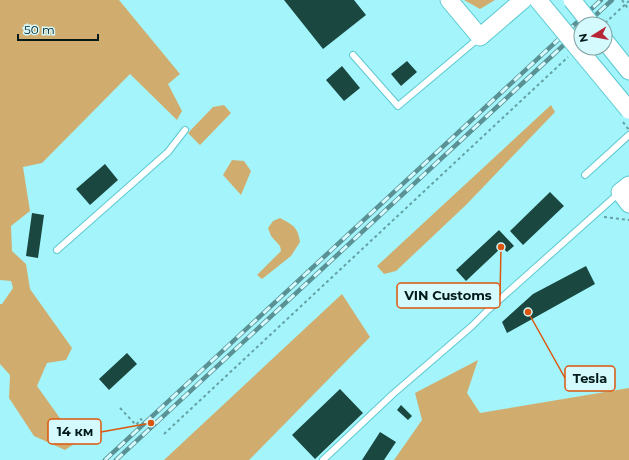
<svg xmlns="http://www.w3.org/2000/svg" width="629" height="460" viewBox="0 0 629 460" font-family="Montserrat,sans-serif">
<rect width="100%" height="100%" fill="#a3f5fb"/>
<path fill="#d0ad6e" d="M0,0H119L180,74L168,84L182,111L177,120L130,74L42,163L23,167L30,211L11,226L12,251L26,264L30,289L72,348L66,360L47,363L37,386L77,442L65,450L34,436L9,398L10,375L0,364V304H2L13,288L11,281L0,280Z
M464,0H495L480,9Z
M224,105L231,113L200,145L188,133L213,107Z
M551,105L555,112L466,205L396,271L384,274L377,266Z
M232,160L244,161L251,171L241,195L223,175Z
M280,218C293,225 298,227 300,242L291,256L262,279L257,275L281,251L280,246L271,236L268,228L273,221Z
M342,294L370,337L256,453L249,460H164Z
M478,360L467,393L480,413L629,388V460H394L422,420L415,393Z"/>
<path fill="#1a4740" d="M284,0H354L366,15L323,49Z
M407,61L417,72L401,86L391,74Z
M342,66L360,88L344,101L326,80Z
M105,164L118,180L90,205L76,189Z
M550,192L564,206L523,245L510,231Z
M32,213L44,215L38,258L26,256Z
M499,230L514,246L507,252L502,247L466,281L456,270Z
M586,266L595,284L507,333L502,322L533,294Z
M127,353L137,364L109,390L99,379Z
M340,389L363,413L315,459L292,435Z
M401,405L412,416L408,420L397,410Z
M380,432L396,442L384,460H362Z"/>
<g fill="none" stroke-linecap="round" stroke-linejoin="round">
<defs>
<path id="service" d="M353,55L398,106L480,37
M585,175L629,135
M57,250L168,152L185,130
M323,460L393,394L472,326L488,310L619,193"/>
<path id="secondary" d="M449,0L480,37L523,0
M605,41L629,71
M629,185L620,192L629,204"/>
</defs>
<use href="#service" stroke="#5cc9d0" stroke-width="8"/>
<use href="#secondary" stroke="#5cc9d0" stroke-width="19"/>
<path stroke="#65a0a4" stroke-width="2" stroke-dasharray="3 3" stroke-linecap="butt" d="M622,0L629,10
M605,23L629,1
M604,217L629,220
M120,408L136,425L141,419L142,421
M164,434L568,57"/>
<use href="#service" stroke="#fff" stroke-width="6"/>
<use href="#secondary" stroke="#fff" stroke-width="17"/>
<defs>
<path id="rail" d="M586,24L612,0
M105,460L601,0
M116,460L581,29"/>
</defs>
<use href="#rail" stroke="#5a9195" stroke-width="4.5"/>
<use href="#rail" stroke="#d4fafd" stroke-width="3" stroke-dasharray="9" stroke-linecap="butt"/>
<defs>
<path id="secondary-bridge" d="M538,0L629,110
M572,0L591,24"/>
</defs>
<use href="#secondary-bridge" stroke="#5cc9d0" stroke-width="19" stroke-linecap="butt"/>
<path stroke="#65a0a4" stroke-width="2" stroke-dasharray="3 3" stroke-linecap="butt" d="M623,122L629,130"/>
<use href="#secondary-bridge" stroke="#fff" stroke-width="17"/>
</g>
<path fill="none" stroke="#dc560d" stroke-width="1.5" d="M501 247L500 296M528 312L565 378M151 423L101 432"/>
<g fill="#dc560d" stroke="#d4fafd" stroke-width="1.5">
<circle cx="501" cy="247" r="4"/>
<circle cx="528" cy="312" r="4"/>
<circle cx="151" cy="423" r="4"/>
</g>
<g fill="#d4fafd" stroke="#dc560d" stroke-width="1.5">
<rect x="397" y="283" width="103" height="25" rx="4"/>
<rect x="565" y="366" width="50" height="25" rx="4"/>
<rect x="48" y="419" width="53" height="25" rx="4"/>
</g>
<g font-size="13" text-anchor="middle" font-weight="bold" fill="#02191a">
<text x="448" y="300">VIN Customs</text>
<text x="590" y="383">Tesla</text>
<text x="75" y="436">14 км</text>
</g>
<g transform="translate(593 36) rotate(259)"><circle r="19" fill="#d4fafd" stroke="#80a0a2"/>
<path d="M0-3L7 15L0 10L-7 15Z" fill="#b72635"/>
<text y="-6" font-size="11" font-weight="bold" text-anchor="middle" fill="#02191a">N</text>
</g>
<path d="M18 34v6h80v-6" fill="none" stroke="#02191a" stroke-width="2"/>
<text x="24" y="34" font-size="12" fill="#02191a" stroke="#d4fafd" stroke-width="3" paint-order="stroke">50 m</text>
</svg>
